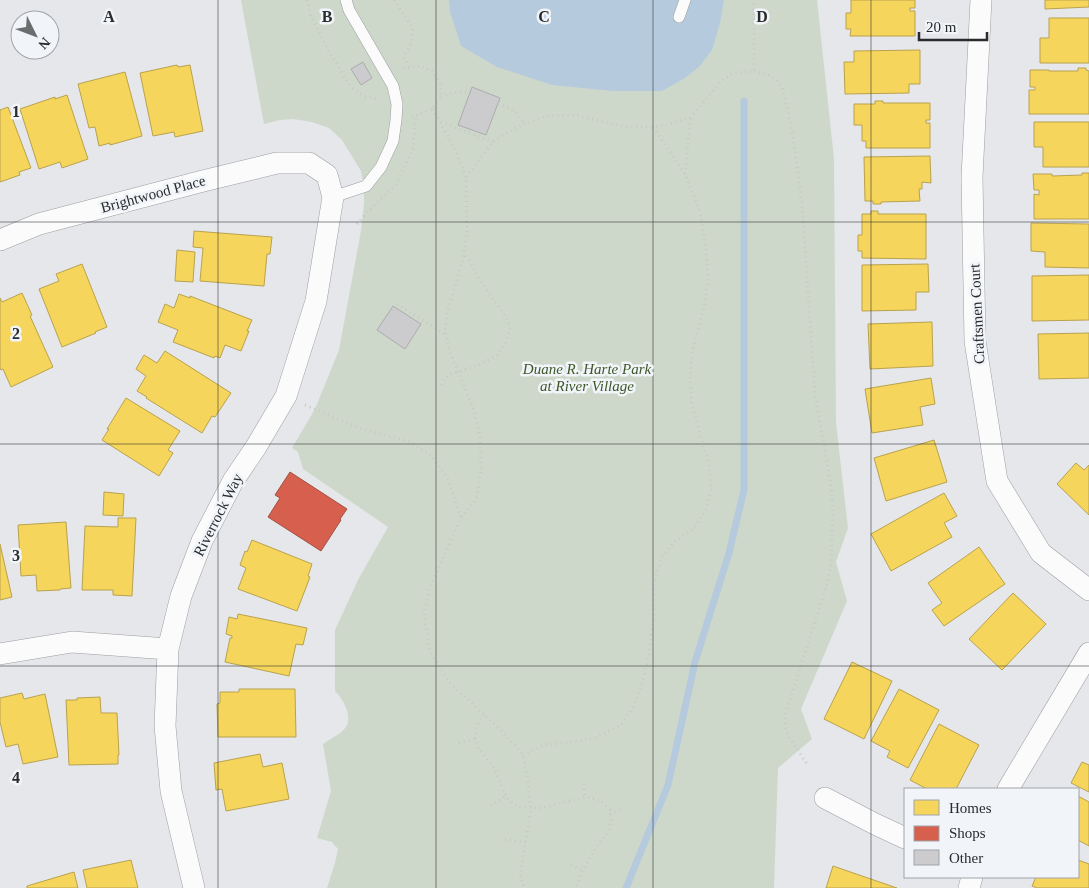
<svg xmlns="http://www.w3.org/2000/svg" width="1089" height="888" viewBox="0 0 1089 888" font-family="'Times New Roman',serif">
<rect width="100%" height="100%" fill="#e5e7ea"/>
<path fill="#ced8ca" d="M241,0H817L834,159L836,423L848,528L836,562L847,601L801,709L812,739L778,768L774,888H327L335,863L338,849L332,842L317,838L331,791L323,744C330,739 341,734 346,727C353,716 343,699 335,691V630L358,580L388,527L303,469L298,452L292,448L315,409L339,350L361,231L364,204V187L361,171L358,166L342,140L329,128L312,122L293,119L280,120L264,124Z"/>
<path fill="#b5cadd" d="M449,0H724L720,23L712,50L700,66L685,78L662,91H613L552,85L497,67L461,46L450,12Z"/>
<path fill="#f6d55c" stroke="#b9a24e" d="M851,0H915V8H910V11H915V36H850L851,29H846V13H851Z
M1045,0H1089V7L1045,9Z
M1049,18H1089V63H1040V38H1049Z
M920,50V84H909V93L845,94L844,62H854V51Z
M177,65L178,67L190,65L203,131L175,137L174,132L153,136L140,73Z
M1078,68H1086V70L1089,71V114H1029V90H1035V87H1030V70H1049V71H1078Z
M125,72L142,136L110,145V143L99,146L95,127L89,128L78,84Z
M67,95L88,159L62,168L60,162L39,169L20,109L55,97V99Z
M875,101H883V103H930V120H926V123H930V148H866V141H862V125H854V104H875Z
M8,107L31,168L19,172L20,175L0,182V110Z
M1034,122H1089V167H1043V147H1034Z
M930,156L931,183L922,182V189H919L920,201L881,202V204H873V201H865L864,157Z
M1082,173H1089V219H1034V194L1039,195V190H1034L1033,174H1052V176L1082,175Z
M871,211H878V214H926V259L862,258V251H858V235H862V214H871Z
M1031,223L1089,224V268L1045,267V252L1031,251Z
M194,231L272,237L270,254H267L264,286L200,281L203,248L193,247Z
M177,250L195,252L193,282L175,281Z
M82,264L107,327L95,332L96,333L62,347L39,289L59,281L56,274Z
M928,264L929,292H916V310L862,311V265Z
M1089,275V320L1032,321V276Z
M22,293L32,315L30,316L53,367L11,387L3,369L1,370L0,368V298L2,302Z
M179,294L190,298V296L252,320L247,331H249L241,351L225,345L220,358L215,356L214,358L173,342L178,330L158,322L165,304L174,308Z
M932,322L933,366L870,369L868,324Z
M1089,333V378L1039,379L1038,334Z
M165,351L231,393L215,417L212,416L202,433L146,398L147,397L137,391L146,376L136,369L144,355L157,363Z
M931,378L935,404L920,407L923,425L872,433L865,389Z
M126,398L180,431L168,450L173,453L159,476L102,440L109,429H107Z
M934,440L947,482L886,501L874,458Z
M1076,463L1084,470L1089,465V515L1057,484Z
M104,492L124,494L123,516L103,515Z
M944,493L957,516L944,523L952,537L891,571L871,534Z
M118,518H136L132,596L113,595V590H82L85,526L118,527Z
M66,522L71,588L60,589V590L37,591L36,575L21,576L18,525Z
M252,540L312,564L308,576L310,577L297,611L238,589L246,568L240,565L245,551L247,552Z
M0,544L12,597L0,600Z
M979,547L1005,584L944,626L932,610L942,603L928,583Z
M1013,593L1046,624L1002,670L969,639Z
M238,614L307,628L303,645L296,644L289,676L225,662L230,638H232V636L226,634L229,617L237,619Z
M852,662L892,681L864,739L824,719Z
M239,689H295L296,737H218L217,704L220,703V692H239Z
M899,689L939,710L908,768L887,757L890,751L871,741Z
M22,693L24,699L45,694L58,757L23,764L18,744L6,747L0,722V698Z
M100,697L101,713H117L119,755H118V764L69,765L66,700H77V698Z
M939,724L979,745L956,789H927L910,780Z
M260,754L263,767L282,763L289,799L226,811L222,789L216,790L214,763Z
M1082,762L1089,765V792L1071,783Z
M1078,796L1089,802V846L1078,840Z
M131,860L138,888H87L83,870Z
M1078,860L1089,864V888H1037L1032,886L1036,877H1078Z
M833,866L897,888H826Z
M74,872L78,888H27V886Z"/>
<path fill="#d6604d" stroke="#a25043" d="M290,472L347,509L340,519L341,520L321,551L268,517L280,498L275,495Z"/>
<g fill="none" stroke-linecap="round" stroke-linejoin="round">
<path stroke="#b5cadd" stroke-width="7" d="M626,888L668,785L695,662L729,553L744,490V101"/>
</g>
<path fill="#ccccce" stroke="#acacae" d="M363,62L372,78L361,85L351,69Z
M472,87L500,98L486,135L458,125Z
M393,306L421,324L405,349L377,330Z"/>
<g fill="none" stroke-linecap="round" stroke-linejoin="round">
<defs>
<path id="lane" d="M679,17L685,0
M333,197L366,186L381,167L393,141L396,120L397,104L393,86L349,10L346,0"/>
<path id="street" d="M981,0L972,177L975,341L997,481L1041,553L1089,590
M0,240L39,224L203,181L277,163H309L327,175L333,197L316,301L286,396L256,447L233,481L202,541L181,596L168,649L165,726L171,791L194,888
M0,654L72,642L168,649
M1008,789L1089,653
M825,798L875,824L905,838
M969,888L972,877"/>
</defs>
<use href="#lane" stroke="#9c9ea0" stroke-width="12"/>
<use href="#street" stroke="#9c9ea0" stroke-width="22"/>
<path stroke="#c7c7c8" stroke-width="3" stroke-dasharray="1 4" stroke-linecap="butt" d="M307,0L311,17L329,52L352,88L364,96L377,99L378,100
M394,0L413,29L411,44L404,57L410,68
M403,69L420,66L433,72L440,82L441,97L433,109L412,117
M754,71L767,74L777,80L783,90L793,136L802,203L815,394L831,485L833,515L831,563L827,584L786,712L785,725L788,735L807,764
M441,97C450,93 459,90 469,93
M498,104C511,108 517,112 524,124
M433,109L456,152L466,177
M441,122L493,142
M685,174L691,117
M357,224L366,213L396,185L413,149L416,116
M397,304L445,334
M441,385L446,377L452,373L459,372L481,364L497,355L506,342L510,327L506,317L482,284L470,261L465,255
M305,405L359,428L410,442L431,455L447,477L461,517L430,587L424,615L430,652L450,683L504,733L523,755L527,775L531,810L520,874L524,888
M461,517L476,500L481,472L480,437L473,407L449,350L445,328L447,314L464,255L467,234L466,177L493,142L506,133L524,124L547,116L575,115L627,127H653L667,125L691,117L720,82L733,73L754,71V0
M484,715L479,721L476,729L475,739L478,748L494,768L507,798L513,804L519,807L542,808L587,797L596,799L603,803L610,810L611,820L609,829L606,835L595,849L581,874L576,888
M459,743L475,739
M523,755L544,745L565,743L595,738L621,725L633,707L643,681L649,653L654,615L653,587L661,558L675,541L693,529L706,510L711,490L709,463L701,438L692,404L690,376L693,349L705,302L708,278L706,249L700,212L685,174L653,127
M584,784L585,797
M491,806L506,796
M610,814L624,808
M505,839L525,843
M571,865L583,871"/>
<use href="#lane" stroke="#fbfbfc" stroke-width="11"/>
<use href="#street" stroke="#fbfbfc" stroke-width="21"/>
</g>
<path fill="none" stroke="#2a2b2c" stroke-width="1" stroke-opacity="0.55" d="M218,0V888M436,0V888M653,0V888M871,0V888M0,222H1089M0,444H1089M0,666H1089"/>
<g text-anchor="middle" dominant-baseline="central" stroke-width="5" stroke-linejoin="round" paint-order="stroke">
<g font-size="15" fill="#2a2b2c" stroke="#f1f4f9">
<text transform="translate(153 194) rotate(-15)">Brightwood Place</text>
<text transform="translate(977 314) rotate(-93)">Craftsmen Court</text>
<text transform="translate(218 515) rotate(-63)">Riverrock Way</text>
</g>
<g font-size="15" font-style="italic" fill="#3d5728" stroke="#f1f4f9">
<text x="587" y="369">Duane R. Harte Park<tspan x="587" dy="17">at River Village</tspan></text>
</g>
</g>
<g font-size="16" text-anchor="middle" font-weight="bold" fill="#2a2b2c" stroke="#f1f4f9" stroke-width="5" stroke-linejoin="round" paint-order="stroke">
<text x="109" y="22">A</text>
<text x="327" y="22">B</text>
<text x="544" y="22">C</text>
<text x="762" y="22">D</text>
<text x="16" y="117">1</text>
<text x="16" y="339">2</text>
<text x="16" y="561">3</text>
<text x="16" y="783">4</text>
</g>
<rect x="904" y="788" width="175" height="90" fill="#f1f4f9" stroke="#a1a4a7"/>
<rect x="914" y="800" width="25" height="15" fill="#f6d55c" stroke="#a1a4a7"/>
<text x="949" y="813" font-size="15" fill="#2a2b2c">Homes</text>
<rect x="914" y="826" width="25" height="15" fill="#d6604d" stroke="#a1a4a7"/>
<text x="949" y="838" font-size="15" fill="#2a2b2c">Shops</text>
<rect x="914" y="850" width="25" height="15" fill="#ccccce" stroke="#a1a4a7"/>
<text x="949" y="863" font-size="15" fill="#2a2b2c">Other</text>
<g transform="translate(35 35) rotate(132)"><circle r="24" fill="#f1f4f9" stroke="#a1a4a7"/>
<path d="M0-4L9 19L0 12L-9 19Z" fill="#6b6d6e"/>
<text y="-8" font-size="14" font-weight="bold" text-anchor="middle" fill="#2a2b2c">N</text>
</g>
<path d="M919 32v8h68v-8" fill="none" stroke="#2a2b2c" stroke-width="2.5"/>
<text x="926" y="32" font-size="15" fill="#2a2b2c" stroke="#f1f4f9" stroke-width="4" paint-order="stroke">20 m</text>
</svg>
